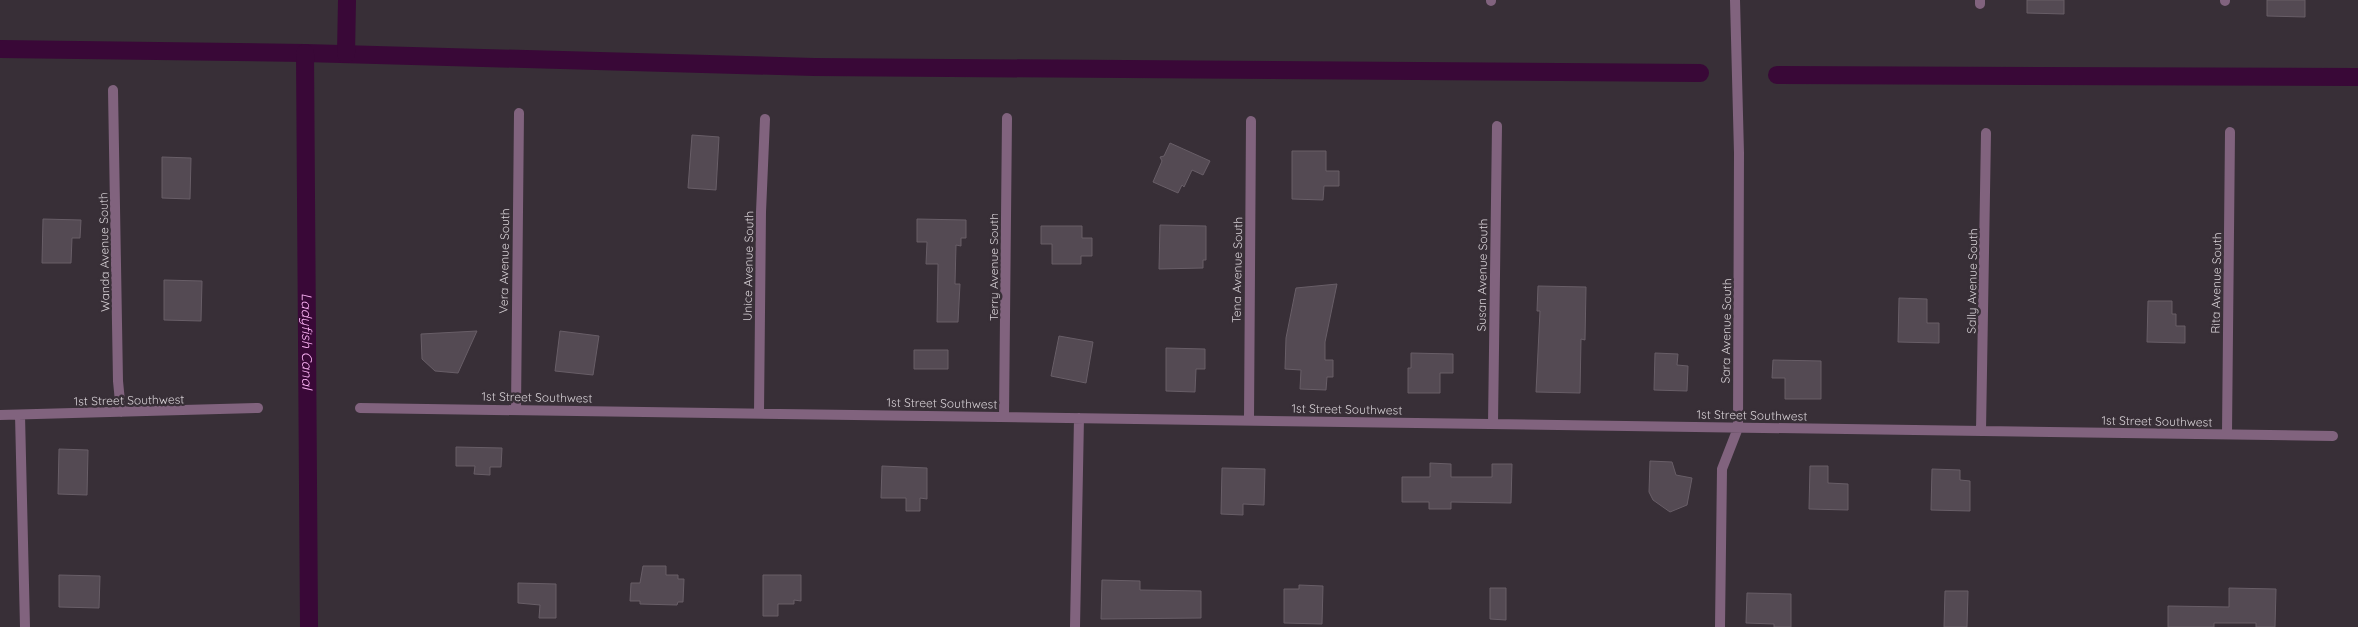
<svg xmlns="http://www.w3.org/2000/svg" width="2358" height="627" viewBox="0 0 2358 627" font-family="Quicksand,sans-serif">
<rect width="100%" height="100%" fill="#382f37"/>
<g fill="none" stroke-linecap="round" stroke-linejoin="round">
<g stroke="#390837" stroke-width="18">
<path d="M0,49L305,53L814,67L1700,73"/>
<path id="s1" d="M305,53L309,627"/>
<path d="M346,54L347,0"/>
<path d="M1777,75L2358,77"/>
</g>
</g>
<path fill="#544a53" stroke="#685e67" d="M2027,0H2064V14L2027,13Z
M2267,0H2305V17L2267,16Z
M692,135L719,137L716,190L688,188Z
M1170,143L1210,161L1203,175L1192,170L1184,187L1182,185L1178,193L1153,182L1162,161L1160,157L1164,156Z
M1292,151H1326V171H1339V186H1324L1323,200L1292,199Z
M162,157L191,158L190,199L162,198Z
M43,219L81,220L80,238H72L71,263H42Z
M917,219L966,220V238H961V246L956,245L955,284H960L958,322H937L938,264H926L927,242H917Z
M1160,225L1206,226V260H1203V268L1159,269Z
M1041,226H1082V238H1092V256H1081V264H1052V244H1041Z
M164,280L202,281L201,321L164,320Z
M1337,284L1325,342V360H1333V377H1327L1326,390L1300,389L1301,370L1285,369L1286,338L1296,288Z
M1538,286L1586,287L1585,340L1581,339L1580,393L1536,392L1540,311H1537Z
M1899,298L1927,299V323H1939V343L1898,342Z
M2148,301H2172V314H2176V326H2185V343L2147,342Z
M477,331L458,373L435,371L422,359L421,334Z
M560,331L599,336L593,375L555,371Z
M1059,336L1093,342L1086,383L1051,376Z
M1166,348L1205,349V369H1196L1195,392L1166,391Z
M914,350H948V369H914Z
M1411,353L1453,354V373H1440V393H1408V368H1411Z
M1655,353L1678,354L1677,365L1688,366L1687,391L1654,390Z
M1773,360L1821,361V399H1785V378H1772Z
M456,447L502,448L501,467H490V475L474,474L475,466H456Z
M59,449L88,450L87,495L58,494Z
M1650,461L1672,462L1676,475L1692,478L1687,505L1670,512L1653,500L1649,492Z
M1430,463L1451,464V477H1492V464H1512L1511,503L1451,502V509H1429V502H1402V477H1430Z
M882,466L927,468V499L920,498V511H906V498H881Z
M1810,466H1828V483L1848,484V510L1809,509Z
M1222,468L1265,469L1264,505L1243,504V515L1221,514Z
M1932,469L1960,470V480L1970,481V511L1931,510Z
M643,566H666V575H678V579H684L683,602H678L677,605L640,604V601H630L631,583H640Z
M59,575L100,576L99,608L59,607Z
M763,575H801V601L794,600V604H778V616H763Z
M1102,580L1140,581V590L1201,591V618L1101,619Z
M518,583L556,584V618H539L540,605L518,603Z
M1299,585L1323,586L1322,624L1284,623V589H1299Z
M1490,588H1506V620L1490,619Z
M2229,588L2276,589L2275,627H2256V623H2214V627H2168V606L2229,607Z
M1945,591H1968L1967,627H1944Z
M1747,593L1791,594V627H1774V624L1746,623Z"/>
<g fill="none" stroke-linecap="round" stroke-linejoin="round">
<path stroke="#81637e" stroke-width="10" d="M2225,0V1
M1491,1V0
M1980,4V0
M113,90L118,381L121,412
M360,408L2333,436
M516,409L519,113
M759,413L761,212L765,119
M0,415L258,408
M20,415L25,627
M1004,417L1007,118
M1249,419L1251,121
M1493,424L1497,126
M1981,431L1986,133
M2227,434L2230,132
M1075,627L1079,418
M1720,627L1722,469L1738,428L1739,153L1735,0"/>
</g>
<g text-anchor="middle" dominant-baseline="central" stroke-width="5" stroke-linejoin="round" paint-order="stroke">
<g font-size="12" fill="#d6d0d5" stroke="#382f37">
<text transform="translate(104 252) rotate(-91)">Wanda Avenue South</text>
<text transform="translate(504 261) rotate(-89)">Vera Avenue South</text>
<text transform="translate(748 266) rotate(-89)">Unice Avenue South</text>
<text transform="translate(993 267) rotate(-90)">Terry Avenue South</text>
<text transform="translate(1237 270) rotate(-89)">Tena Avenue South</text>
<text transform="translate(1482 275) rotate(-89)">Susan Avenue South</text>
<text transform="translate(1972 281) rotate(-89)">Sally Avenue South</text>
<text transform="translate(2216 283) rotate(-89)">Rita Avenue South</text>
<text transform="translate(1726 331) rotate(-89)">Sara Avenue South</text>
<text transform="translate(537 397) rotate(1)">1st Street Southwest</text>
<text transform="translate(129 400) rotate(-1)">1st Street Southwest</text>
<text transform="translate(942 403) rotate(1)">1st Street Southwest</text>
<text transform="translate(1347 409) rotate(1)">1st Street Southwest</text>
<text transform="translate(1752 415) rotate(1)">1st Street Southwest</text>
<text transform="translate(2157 421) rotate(1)">1st Street Southwest</text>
</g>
<g font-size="14" font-style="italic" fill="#fdb3f7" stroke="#382f37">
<text stroke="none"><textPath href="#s1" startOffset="288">Ladyfish Canal</textPath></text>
</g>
</g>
</svg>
